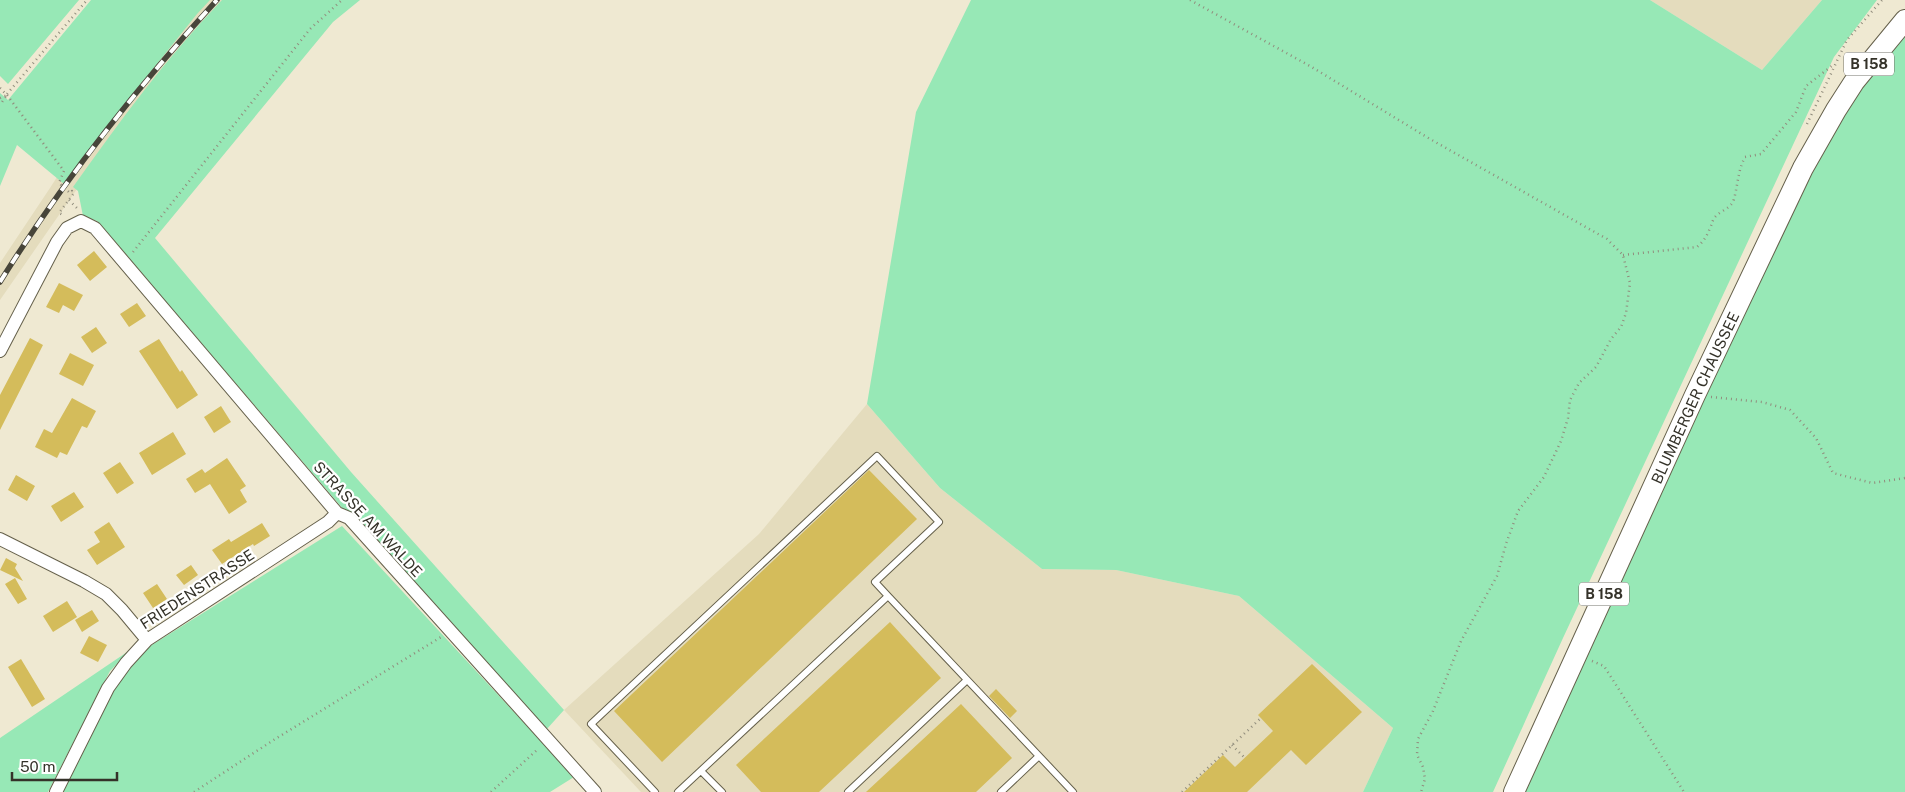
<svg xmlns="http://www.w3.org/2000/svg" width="1905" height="792" viewBox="0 0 1905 792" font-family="'Public Sans',sans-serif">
<rect width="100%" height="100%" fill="#efe9d2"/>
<path fill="#e4dcbd" d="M170,0H265L77,189L0,300V263L50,188Z
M1650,0H1822L1762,70Z
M867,404L940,488L1042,569L1116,570L1239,596L1393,728L1363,792H641L564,710L759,534Z"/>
<path fill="#97e8b6" d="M0,0H79L8,84L0,76Z
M91,0H210L197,14L112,120L64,184L17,145L0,186V93L8,100Z
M222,0H360L333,22L155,238L351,472L564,710L546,730L349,516L97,221L83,216L78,191L73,187C119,122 167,57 222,0Z
M971,0H1650L1762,70L1822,0H1877L1834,57L1563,638L1493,792H1363L1393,728L1239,596L1116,570L1042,569L940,488L867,404L916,112Z
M1905,34V792H1521L1748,302L1826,143L1865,82Z
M342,526L574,777L550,792H61L119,678L147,648Z
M133,648L110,671L48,792H0V738Z"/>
<path fill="#d4bc5b" d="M94,251L107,267L90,281L77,265Z
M59,283L83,295L74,311L63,305L59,313L46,307Z
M137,303L146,316L129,327L120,314Z
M96,327L107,343L92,353L81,337Z
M30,338L43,345L0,430V395Z
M159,339L180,372L182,370L198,395L177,409L139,351Z
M70,353L94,365L83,386L59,374Z
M72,398L96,411L87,428L82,426L67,455L60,452L57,458L35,447L44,429L52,433Z
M221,406L231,422L214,433L204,417Z
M173,432L186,454L152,475L139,453Z
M227,458L246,486L240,490L247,502L229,514L210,484L195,493L186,479L202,469L205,473Z
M120,462L134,483L117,494L103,473Z
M869,470L917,519L662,762L614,711Z
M16,475L35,486L27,501L8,490Z
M74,492L84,507L61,522L51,506Z
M109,522L125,547L97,565L87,550L100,542L94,532Z
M262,523L270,536L254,546L253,544L222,564L212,550L229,539L231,542Z
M6,558L17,564L15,568L23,581L0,570Z
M191,565L198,575L184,585L176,575Z
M15,578L27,599L18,604L5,584Z
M157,584L167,599L153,608L143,593Z
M67,601L77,617L53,632L43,616Z
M92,610L99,621L82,632L75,620Z
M890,622L941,678L819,792H761L736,765Z
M89,636L107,645L98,662L80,653Z
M21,659L45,699L32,707L8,667Z
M1312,664L1362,712L1306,765L1291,750L1247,792H1184L1223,755L1235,767L1273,731L1258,715Z
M996,689L1017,711L1010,718L989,696Z
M961,704L1012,758L976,792H866Z"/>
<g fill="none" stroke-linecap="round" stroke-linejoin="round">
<defs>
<path id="lane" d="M701,771L722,792
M655,792L591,724L877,456L939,522L875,582L888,596
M678,792L888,596L1073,792
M848,792L967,680
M1001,792L1039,756"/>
<path id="street" d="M0,351L57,242L67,228L81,221L95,228L337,513L349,518L595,792
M0,539L84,581L106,594L122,610L147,640
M56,792L108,688L126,663L147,640L328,522L337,513"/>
<g id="primary">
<path id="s1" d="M1514,792L1695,395L1803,168L1836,110L1854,82L1905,20"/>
</g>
</defs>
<use href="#lane" stroke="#65604b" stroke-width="8"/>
<use href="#street" stroke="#65604b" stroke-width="14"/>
<use href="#primary" stroke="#65604b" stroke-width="22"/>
<path stroke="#918d7d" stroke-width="2.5" stroke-dasharray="1 4" stroke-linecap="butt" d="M1190,0L1310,66L1430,139L1607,239L1623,255L1630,283L1626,313L1621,327L1611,339L1596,367L1579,383L1570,400L1568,418L1561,441L1544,477L1518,511L1506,544L1497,576L1461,641L1433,711L1418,739L1417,755L1423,767L1425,779L1421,792
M0,88L7,95L64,171L59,183L70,193L72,191L74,193L59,213L63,215
M7,94L87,0
M0,98L7,95L0,105
M1807,124L1847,40L1882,0
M69,200L78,209
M133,252L310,29L342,0
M1623,255L1697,247C1703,242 1707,236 1710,228C1712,224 1712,221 1715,217C1721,210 1731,209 1734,199C1738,184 1738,170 1745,157L1761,154L1796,112L1806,86L1833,65
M1711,397L1762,402L1790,410L1816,438L1833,473L1872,483L1905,478
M1592,661L1604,666L1684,792
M1232,745L1245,758
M194,792L272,741L441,637
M491,792L538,749
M1182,792L1261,718"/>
<use href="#lane" stroke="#fff" stroke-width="6"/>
<use href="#street" stroke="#fff" stroke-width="12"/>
<use href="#primary" stroke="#fff" stroke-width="20"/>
<defs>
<path id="rail" d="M0,282C61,184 139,85 217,0"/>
</defs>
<use href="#rail" stroke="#47453a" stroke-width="5.5"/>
<use href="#rail" stroke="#fff" stroke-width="4" stroke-dasharray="11" stroke-linecap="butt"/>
</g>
<g text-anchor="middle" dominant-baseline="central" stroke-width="4.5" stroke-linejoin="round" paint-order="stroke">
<g fill="#fff" stroke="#717069" stroke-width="1">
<rect x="1844" y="52.5" width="50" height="23" rx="4"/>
<rect x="1579" y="582.5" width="50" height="23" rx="4"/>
</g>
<g font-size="14" font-weight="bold" fill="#343229">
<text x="1869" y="64">B 158</text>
<text x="1604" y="594">B 158</text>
</g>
<g font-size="15" fill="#343229" stroke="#fff">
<text stroke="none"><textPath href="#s1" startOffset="434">BLUMBERGER CHAUSSEE</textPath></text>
<text transform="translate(368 519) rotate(47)">STRASSE AM WALDE</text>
<text transform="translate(197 589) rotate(-33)">FRIEDENSTRASSE</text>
</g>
</g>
<path d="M12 772v8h105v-8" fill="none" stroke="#343229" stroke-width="2.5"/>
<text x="20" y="772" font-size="15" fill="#343229" stroke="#ffffff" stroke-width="4" paint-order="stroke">50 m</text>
</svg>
